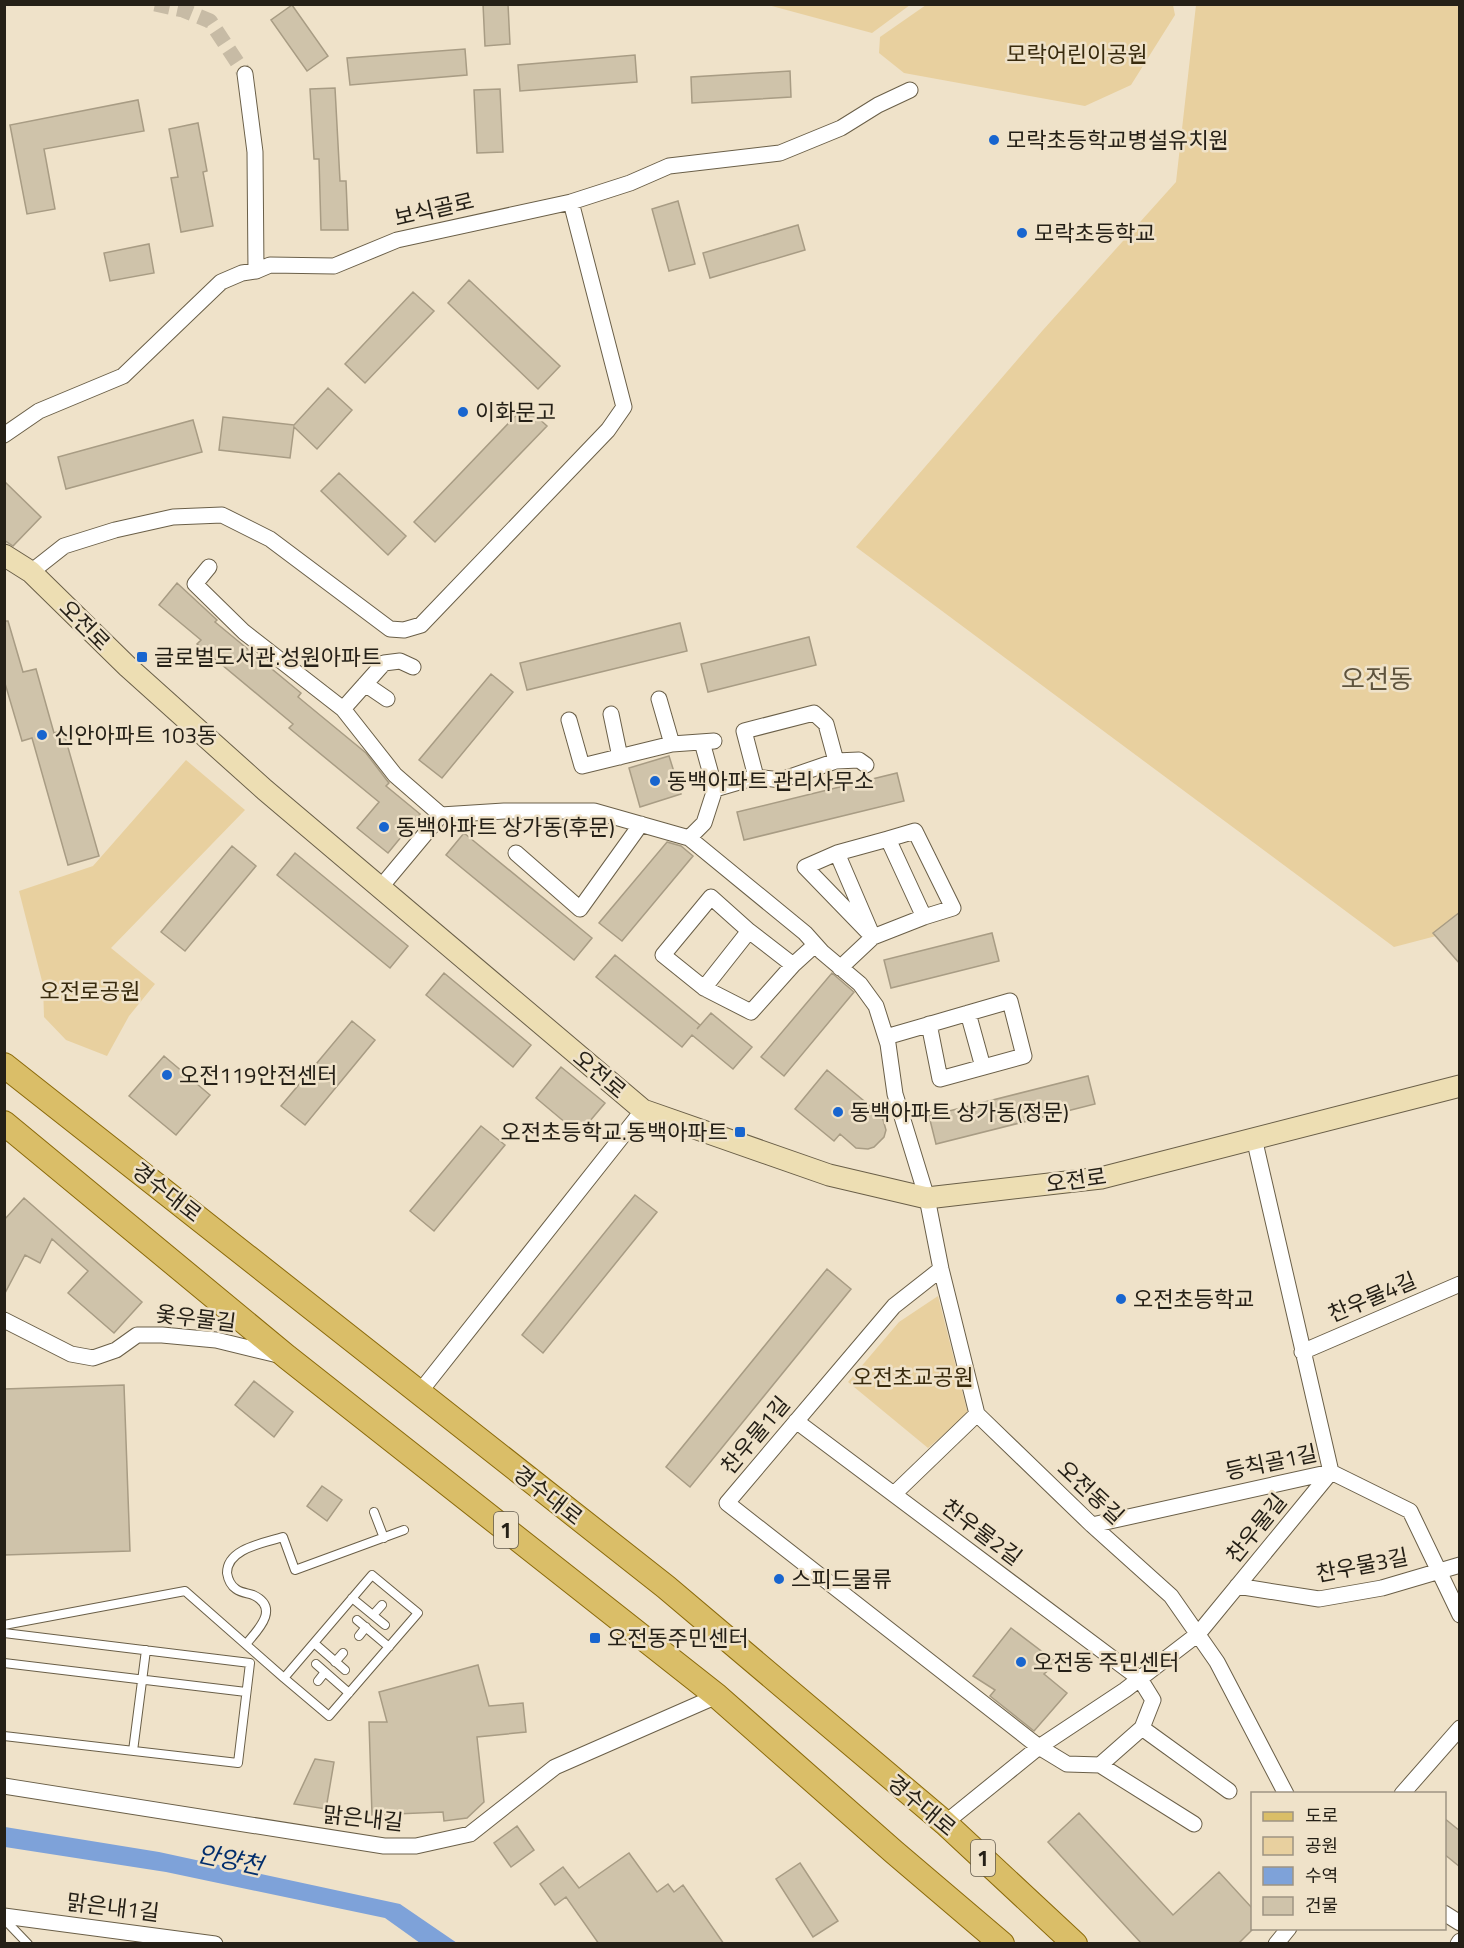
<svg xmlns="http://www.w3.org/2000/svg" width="1464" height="1948" viewBox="0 0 1464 1948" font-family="'Titillium Web','Noto Sans KR',sans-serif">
<rect width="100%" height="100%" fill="#efe2c9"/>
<path fill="#e8d09f" d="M768,5H910L872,33Z
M1173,5L1175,15L1131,85L1085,106L904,73L879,53L880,37L926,5Z
M1196,5H1459V930L1394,947L856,547L1043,330L1176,182Z
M186,760L245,810L111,948L155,984L129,1016L107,1056L66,1040L44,1017L43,985L19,891L93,866Z
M938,1296L968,1414L928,1448L848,1382L899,1322Z"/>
<path fill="#7ea2d9" d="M5,1827L159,1852L400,1904L457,1943H420L385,1918L166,1872L5,1847Z"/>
<path fill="#cfc3aa" stroke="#a89c84" stroke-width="1.5" d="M483,4H508L510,44L485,46Z
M292,5L328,56L307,71L271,20Z
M465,49L467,75L350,85L347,58Z
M635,55L637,82L520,91L518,65Z
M790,71L791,97L692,103L691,77Z
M335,88L340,181H346L348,230H321L319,159H314L310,89Z
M500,89L503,152L477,153L474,90Z
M138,100L144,131L44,149L55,209L27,214L10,125Z
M198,123L207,171L203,172L213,226L181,232L171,178L178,177L169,129Z
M678,201L695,264L669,271L652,209Z
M798,225L805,250L710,278L703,253Z
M149,244L154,273L110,281L104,253Z
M469,280L560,366L538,389L448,303Z
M413,292L434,311L365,383L345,364Z
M328,388L352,410L317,449L294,427L290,458L219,450L223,417L294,425Z
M525,406L547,426L435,542L414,522Z
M193,420L202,452L66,489L58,457Z
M339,473L406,536L388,555L321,491Z
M4,481L41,517L13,546L4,540Z
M177,583L217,620L215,622L301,693L298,697L366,753L389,783L386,786L420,814L388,853L357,828L379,802L289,728L293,724L197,644L201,640L159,605Z
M4,621H8L23,672L36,669L54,733L63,730L99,856L68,865L32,738L22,741L4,680Z
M680,623L687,651L527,690L520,663Z
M809,637L816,665L708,692L701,664Z
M491,674L513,692L442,778L419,760Z
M669,756L681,794L640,807L629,768Z
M897,773L904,801L744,840L737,812Z
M464,833L592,938L574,960L446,855Z
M667,842L681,846L693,856L622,941L599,923Z
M232,846L256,866L185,951L161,932Z
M295,853L408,946L390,968L277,875Z
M1460,912V964L1433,933Z
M992,933L999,961L891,988L884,960Z
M615,955L700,1025L697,1029L711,1013L752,1047L733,1069L692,1035L682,1047L596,977Z
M444,973L531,1045L513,1067L426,995Z
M832,973L854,992L784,1076L761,1057Z
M352,1021L375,1040L305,1125L281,1106Z
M164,1056L210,1095L176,1135L129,1096Z
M561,1067L605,1103L579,1134L536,1098Z
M827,1070L882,1116L886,1130L884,1137L874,1147L868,1149L856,1148L840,1134L834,1141L795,1109Z
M1088,1076L1095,1104L936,1144L929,1116Z
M481,1126L505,1145L434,1231L410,1211Z
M635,1195L657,1212L543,1353L522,1335Z
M24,1198L142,1302L114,1333L68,1293L88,1271L52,1239L40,1263L25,1255L4,1295V1220Z
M827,1269L851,1289L690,1487L666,1467Z
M254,1381L293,1412L274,1437L235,1405Z
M124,1385L130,1551L4,1555V1389Z
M322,1486L342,1500L327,1521L307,1506Z
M1011,1628L1057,1663L1044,1674L1067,1693L1034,1731L990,1696L995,1690L973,1676Z
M478,1665L489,1706L523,1703L526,1732L477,1737L484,1802L467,1818L444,1821L443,1812L372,1815L369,1722H387L379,1692Z
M315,1759L334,1762L326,1809L294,1804Z
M1079,1813L1173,1915L1219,1872L1252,1908V1930L1238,1944H1142L1048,1842Z
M1444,1818L1460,1831V1867L1444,1854Z
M517,1826L534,1850L511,1867L494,1843Z
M629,1853L657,1892L668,1884L674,1892L683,1885L724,1944H599L566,1897L555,1905L540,1884L563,1867L579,1888Z
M800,1863L838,1921L813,1937L776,1879Z"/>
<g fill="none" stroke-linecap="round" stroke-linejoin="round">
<path stroke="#c7bba5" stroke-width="15" stroke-dasharray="15 8" stroke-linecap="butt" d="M155,4L183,10L210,21L245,74"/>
<defs>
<path id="lane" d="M374,1512L384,1538
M372,1575L418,1613L329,1716L284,1678Z
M352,1598L385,1625
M373,1615L382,1605
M357,1620L389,1647
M4,1625L185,1591L284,1678
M4,1633L250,1663L238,1763L4,1736
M359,1636L366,1627
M314,1643L345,1670
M246,1644C257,1631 281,1608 253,1595C248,1593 241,1593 236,1589C230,1585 228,1579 227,1573C227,1548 265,1543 283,1537L295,1570L404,1530
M335,1662L343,1653
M4,1663L246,1692
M316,1664L349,1693
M318,1681L325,1672
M133,1751L146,1650
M4,1919L28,1944"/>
<path id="street" d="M245,74L255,152L256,271
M4,435L39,411L123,376L221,282L242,273L256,271L270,265L334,266L397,240L571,202L630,183L669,166L780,153L841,128L878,105L910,90
M209,567L195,584L244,632L343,709L395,775L441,815L504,811H594L689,838L805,933L822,952L860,984L876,1006L888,1044L895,1094L927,1198L941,1269L977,1414L1092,1525L1171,1596L1217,1662L1286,1794
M31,572L64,546L115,530L173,517L222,515L270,539L390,629L404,630L421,625L608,430L624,407L571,202
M365,684L387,699
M659,699L672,744
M343,709L384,663L400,661L413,667
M611,714L620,757
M569,720L582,766L672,744L714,741
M702,742L715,789
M836,761L859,760L866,765
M689,838L704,823L715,789L756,777L781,780L836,761L826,724L814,713L744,731L756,777
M888,839L915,831L953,908L924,917
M516,853L580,909L641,824
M837,853L805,867L867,931
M380,888L441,815
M793,965L749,931L711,897L663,955L704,988L751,1012L793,965L815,945
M840,968L873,937L924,917L888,839L837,853L873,937
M704,988L749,931
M968,1013L983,1067
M886,1037C927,1025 969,1013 1010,1001L1024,1056L940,1079L929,1024
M4,1320L71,1354L93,1358L116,1350L137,1335H162L216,1340L278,1355
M1302,1352L1460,1284
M419,1393L643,1110
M796,1421L1140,1679L1153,1700L1142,1728L1100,1765L1067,1764L1039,1747L727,1503L894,1306L941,1269
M894,1494L977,1414
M1092,1525L1331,1472L1410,1511L1460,1615
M1237,1586L1319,1599L1382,1588L1460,1565
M1142,1728L1229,1791
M1100,1765L1194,1824
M4,1786L384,1846H416L470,1834L555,1767L717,1696
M1402,1794L1460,1728
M945,1823L1039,1747L1125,1690L1198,1634L1331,1472L1254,1138
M1444,1913L1460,1923
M4,1916L215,1944
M1276,1944L1289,1928
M1458,1944L1460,1941"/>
<path id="secondary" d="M4,555L31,572L128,667L265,790L643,1110L829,1175L927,1198L1101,1178L1460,1086"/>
<path id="primary" d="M4,1065L666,1587L945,1823L1075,1944
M4,1123L287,1357L717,1696L894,1852L1002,1944"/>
</defs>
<use href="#lane" stroke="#6a5f48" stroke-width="10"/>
<use href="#street" stroke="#6a5f48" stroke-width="17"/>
<use href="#secondary" stroke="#6a5f48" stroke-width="23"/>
<use href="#primary" stroke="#8b6a0a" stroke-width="26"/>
<use href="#lane" stroke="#fff" stroke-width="8"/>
<use href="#street" stroke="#fff" stroke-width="15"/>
<use href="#secondary" stroke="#eddeb3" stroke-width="21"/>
<use href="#primary" stroke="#dabe68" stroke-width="24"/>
</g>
<g fill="#1865cf" stroke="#efe2c9" stroke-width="2">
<circle cx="994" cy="140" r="6"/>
<circle cx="1022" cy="233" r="6"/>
<circle cx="463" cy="412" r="6"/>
<rect x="136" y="651" width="12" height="12" rx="3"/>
<circle cx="42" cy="735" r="6"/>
<circle cx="655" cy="781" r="6"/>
<circle cx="384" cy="827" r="6"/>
<circle cx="167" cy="1075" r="6"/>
<circle cx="838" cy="1112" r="6"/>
<rect x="734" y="1126" width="12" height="12" rx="3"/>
<circle cx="1121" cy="1299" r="6"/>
<circle cx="779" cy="1579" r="6"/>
<rect x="589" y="1632" width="12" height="12" rx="3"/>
<circle cx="1021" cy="1662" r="6"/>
</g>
<g text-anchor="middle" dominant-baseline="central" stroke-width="5" stroke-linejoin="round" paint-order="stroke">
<g fill="#efe2c9" stroke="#625a4c" stroke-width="1.5">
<rect x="494" y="1512" width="24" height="36" rx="4.5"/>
<rect x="971" y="1840" width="24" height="36" rx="4.5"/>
</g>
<g font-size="21" font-weight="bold" fill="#252017">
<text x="506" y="1530">1</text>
<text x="983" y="1858">1</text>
</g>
<g font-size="22" fill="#382a0d" stroke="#efe2c9">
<text x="1077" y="54">모락어린이공원</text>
<text x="90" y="991">오전로공원</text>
<text x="913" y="1377">오전초교공원</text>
</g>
<g font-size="22" fill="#252017" stroke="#efe2c9" text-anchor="start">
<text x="1006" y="140">모락초등학교병설유치원</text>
<text x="1034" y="233">모락초등학교</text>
<text x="475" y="412">이화문고</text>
<text x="154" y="657">글로벌도서관.성원아파트</text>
<text x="54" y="735">신안아파트 103동</text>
<text x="667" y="781">동백아파트 관리사무소</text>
<text x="396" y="827">동백아파트 상가동(후문)</text>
<text x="179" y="1075">오전119안전센터</text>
<text x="850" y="1112">동백아파트 상가동(정문)</text>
<text x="728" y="1132" text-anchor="end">오전초등학교.동백아파트</text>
<text x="1133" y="1299">오전초등학교</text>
<text x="791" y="1579">스피드물류</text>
<text x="607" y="1638">오전동주민센터</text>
<text x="1033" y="1662">오전동 주민센터</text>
</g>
<g font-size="22" fill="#252017" stroke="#efe2c9">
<text transform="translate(434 209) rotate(-13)">보식골로</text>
<text transform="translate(85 625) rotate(45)">오전로</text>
<text transform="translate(600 1074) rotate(40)">오전로</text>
<text transform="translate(1076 1180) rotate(-8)">오전로</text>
<text transform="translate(167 1192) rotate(38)">경수대로</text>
<text transform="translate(1372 1297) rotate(-23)">찬우물4길</text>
<text transform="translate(196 1318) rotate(7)">옻우물길</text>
<text transform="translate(755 1435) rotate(-50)">찬우물1길</text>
<text transform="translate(1271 1462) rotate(-12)">등칙골1길</text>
<text transform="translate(1091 1492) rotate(43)">오전동길</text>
<text transform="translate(548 1495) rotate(38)">경수대로</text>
<text transform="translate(1256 1528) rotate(-51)">찬우물길</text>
<text transform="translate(982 1532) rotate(37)">찬우물2길</text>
<text transform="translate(1362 1565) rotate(-11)">찬우물3길</text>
<text transform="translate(922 1805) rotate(40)">경수대로</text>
<text transform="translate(363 1818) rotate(6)">맑은내길</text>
<text transform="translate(113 1907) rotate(7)">맑은내1길</text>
</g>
<g font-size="24" font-style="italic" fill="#002d6c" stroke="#efe2c9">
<text transform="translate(230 1859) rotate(12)">안양천</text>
</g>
<g font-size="26" fill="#5e533d" stroke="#efe2c9">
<text x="1377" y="678">오전동</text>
</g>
</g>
<rect width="1464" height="1948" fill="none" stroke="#252017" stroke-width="12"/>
<rect x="1251" y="1792" width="195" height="138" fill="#efe2c9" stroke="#9e9482" stroke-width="1.5"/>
<rect x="1263" y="1812" width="30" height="9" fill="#dabe68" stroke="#9e9482" stroke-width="1.5"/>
<text x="1305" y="1822" font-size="18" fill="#252017">도로</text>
<rect x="1263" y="1837" width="30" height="18" fill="#e8d09f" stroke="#9e9482" stroke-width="1.5"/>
<text x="1305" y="1852" font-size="18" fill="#252017">공원</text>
<rect x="1263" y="1867" width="30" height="18" fill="#7ea2d9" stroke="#9e9482" stroke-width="1.5"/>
<text x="1305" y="1882" font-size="18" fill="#252017">수역</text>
<rect x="1263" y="1897" width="30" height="18" fill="#cfc3aa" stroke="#9e9482" stroke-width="1.5"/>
<text x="1305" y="1912" font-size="18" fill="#252017">건물</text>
</svg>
